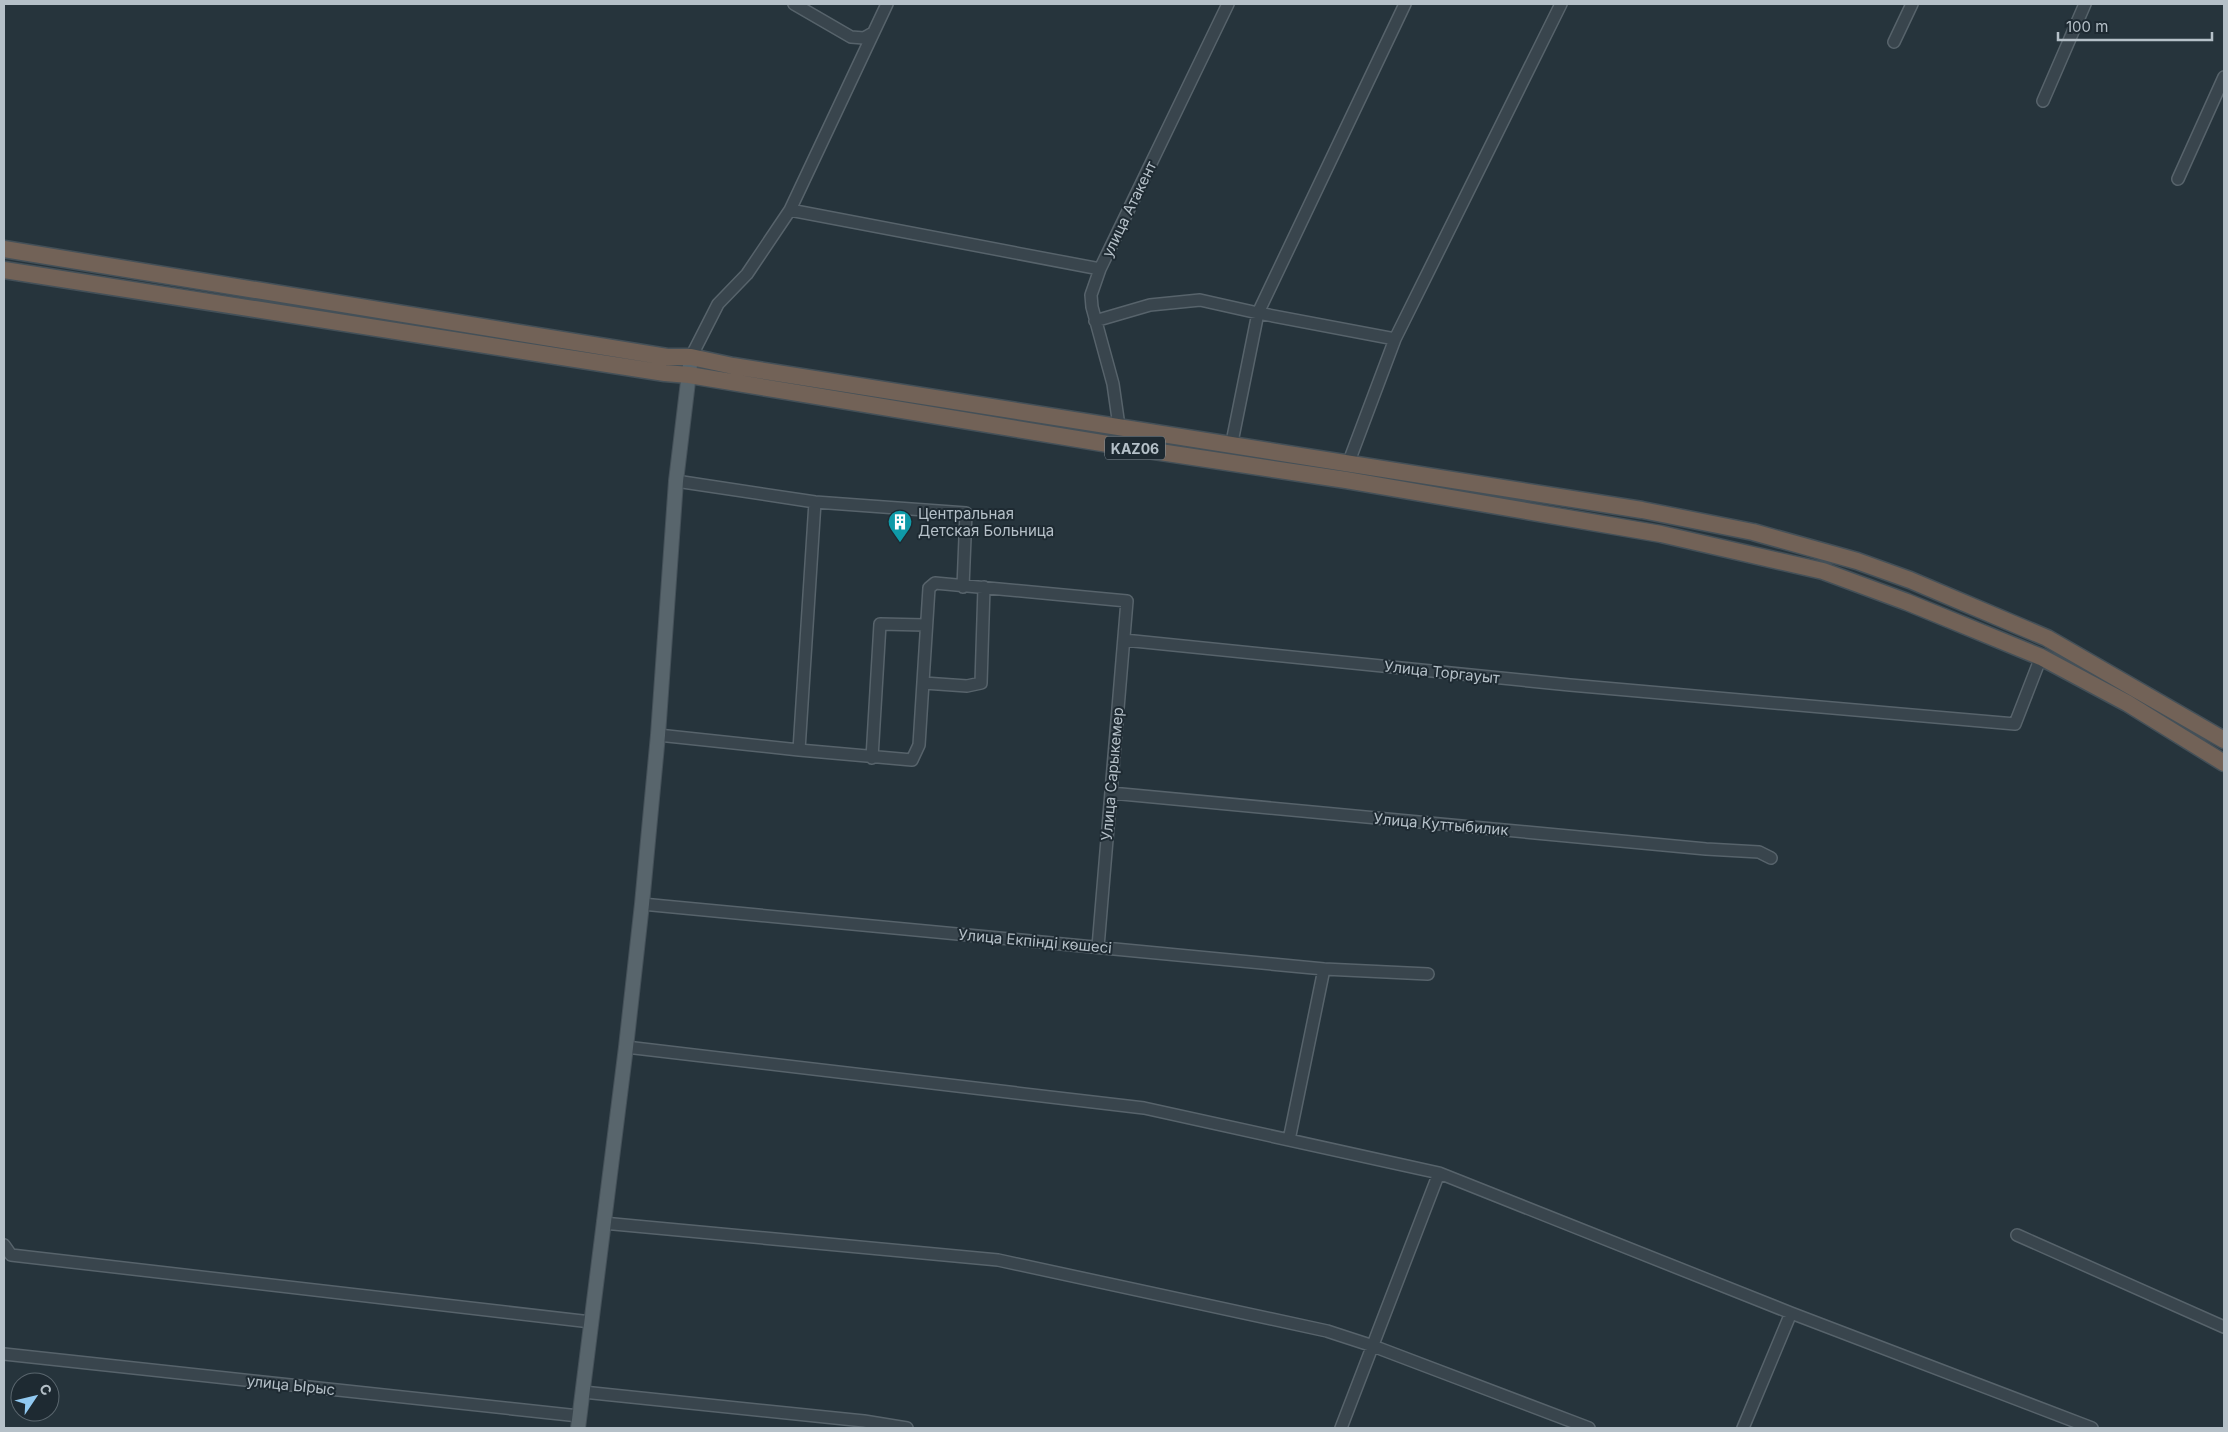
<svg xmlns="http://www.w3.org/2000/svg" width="2228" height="1432" viewBox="0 0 2228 1432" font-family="Inter,sans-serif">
<rect width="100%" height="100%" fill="#26343c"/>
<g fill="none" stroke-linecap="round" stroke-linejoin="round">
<defs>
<path id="minor" d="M794,4L851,37L864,38L871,34
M1894,42L1912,4
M2043,101L2085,4
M2178,179L2224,77
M790,210L1100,269
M1095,321L1150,305L1200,300L1258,313L1395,339
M691,357L718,304L747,274L790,210L887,4
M1119,426L1113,384L1092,307L1091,295L1100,269L1228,4
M1231,447L1258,313L1405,4
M1348,464L1395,339L1561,4
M676,481L815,502L966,513L963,587
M815,502L799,750L912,760L919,745L929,588L935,583L1127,601L1098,947
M1124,640L1570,685L2015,724L2041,657
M924,683L967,686L981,683L984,587
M658,735L799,750
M872,758L880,624L925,625
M1111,793L1706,849L1759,852L1771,858
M642,904L1324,969L1428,974
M626,1047L1144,1108L1439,1173L1791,1313L2092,1428
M1289,1140L1324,969
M603,1223L998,1260L1327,1331L1373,1346L1589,1428
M2017,1235L2224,1327
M4,1245L11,1255L591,1322
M4,1354L579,1416
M583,1392L864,1421L907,1428
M1341,1428L1439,1173
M1743,1428L1791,1313"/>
<path id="major" d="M578,1428L626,1047L642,904L658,735L676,481L690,365"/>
<path id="highway" d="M4,249L667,357H691L733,366L1642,510L1753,532L1857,561L1910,580L2047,638L2224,740
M4,270L665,373L689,375L1120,446L1346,480L1661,534L1823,571L1907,602L2041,657L2127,703L2224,763"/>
</defs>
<use href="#minor" stroke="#57636b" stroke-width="14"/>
<use href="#major" stroke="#455159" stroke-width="16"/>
<use href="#highway" stroke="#445058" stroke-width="19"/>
<use href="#minor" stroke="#39454d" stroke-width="11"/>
<use href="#major" stroke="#58656c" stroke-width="14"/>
<use href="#highway" stroke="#726257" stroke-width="16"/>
</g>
<defs>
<symbol id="building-pin" viewBox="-11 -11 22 30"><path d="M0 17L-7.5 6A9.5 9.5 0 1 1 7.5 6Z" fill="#0f9aa8" stroke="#1e2a32"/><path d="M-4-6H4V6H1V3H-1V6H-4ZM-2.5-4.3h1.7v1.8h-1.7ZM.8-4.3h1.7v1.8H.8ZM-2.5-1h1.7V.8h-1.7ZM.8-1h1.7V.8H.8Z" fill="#fff"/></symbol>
</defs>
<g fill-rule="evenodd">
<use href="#building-pin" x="886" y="508" width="28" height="38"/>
</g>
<g text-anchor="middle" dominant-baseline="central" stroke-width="4" stroke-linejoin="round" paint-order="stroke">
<rect fill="#1e2a32" stroke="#88939b" stroke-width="1" x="1105" y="436.5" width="60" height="23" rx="4"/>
<g font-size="14" font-weight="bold" fill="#b5c0c8">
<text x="1135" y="448">KАZ06</text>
</g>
<g font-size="15" fill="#b5c0c8" stroke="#1e2a32">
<text transform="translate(1129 209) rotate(-64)">улица Атакент</text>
<text transform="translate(1442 672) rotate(6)">Улица Торгауыт</text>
<text transform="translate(1112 774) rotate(-85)">Улица Сарыкемер</text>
<text transform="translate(1441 824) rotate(5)">Улица Куттыбилик</text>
<text transform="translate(1035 941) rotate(5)">Улица Екпінді көшесі</text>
<text transform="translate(291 1385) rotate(6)">улица Ырыс</text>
</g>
<g font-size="15" fill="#b5c0c8" stroke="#1e2a32" text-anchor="start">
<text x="918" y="513">Центральная<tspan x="918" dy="17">Детская Больница</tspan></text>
</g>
</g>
<rect width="2228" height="1432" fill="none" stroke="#b5c0c8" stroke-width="10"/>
<g transform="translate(35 1397) rotate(55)"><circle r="24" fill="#1e2a32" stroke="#5a666e"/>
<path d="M0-4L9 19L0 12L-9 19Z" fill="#91c9f1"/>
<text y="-8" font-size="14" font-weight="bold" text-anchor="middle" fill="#b5c0c8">С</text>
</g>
<path d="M2058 32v8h154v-8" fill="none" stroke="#b5c0c8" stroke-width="2.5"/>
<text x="2066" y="32" font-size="15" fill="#b5c0c8" stroke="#1e2a32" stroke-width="4" paint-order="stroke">100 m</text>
</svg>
